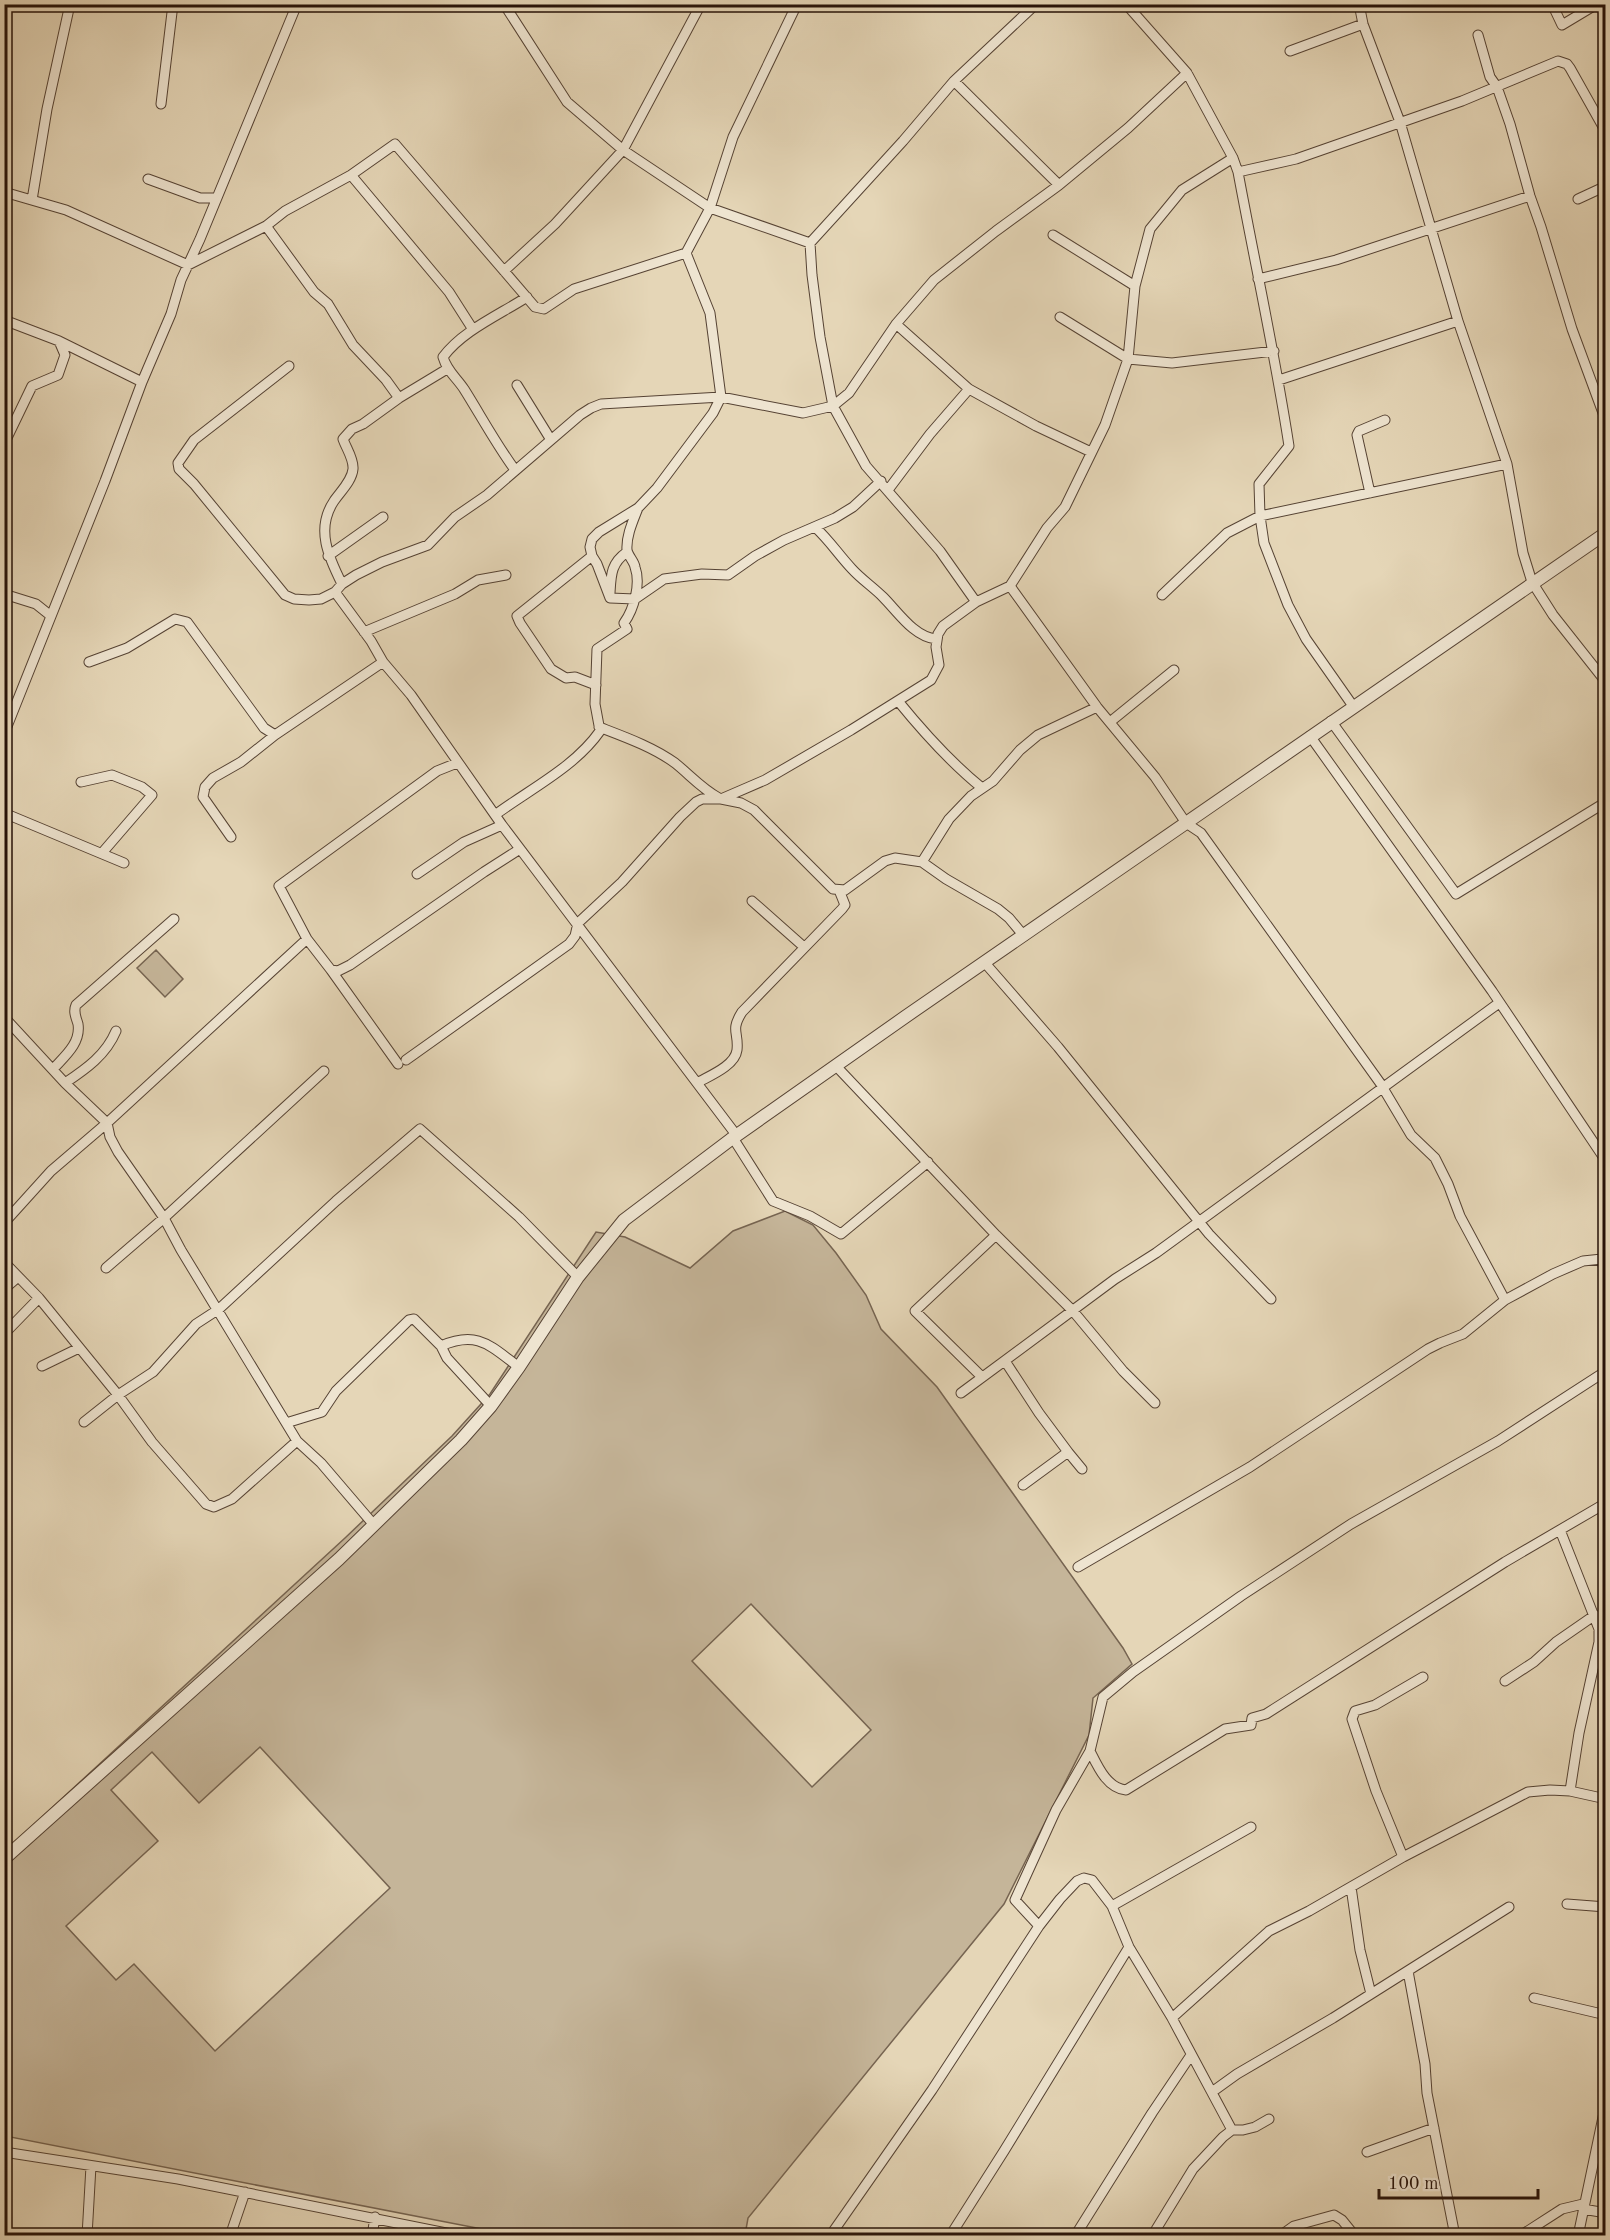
<svg xmlns="http://www.w3.org/2000/svg" width="1610" height="2240" viewBox="0 0 1610 2240" font-family="'Old Standard TT',serif">
<rect width="100%" height="100%" fill="#e5d6b7"/>
<filter id="stains"><feTurbulence type="fractalNoise" baseFrequency=".00333" numOctaves="4"/><feColorMatrix values="0 0 0 0 .2 0 0 0 0 .09 0 0 0 0 .02 0 0 0 .5 -.17"/></filter>
<radialGradient id="worn" r=".72"><stop offset=".6" stop-color="#630" stop-opacity="0"/><stop offset="1" stop-color="#630" stop-opacity=".3"/></radialGradient>
<path fill="#c5b599" stroke="#766451" stroke-width="1.5" fill-rule="evenodd" d="M156,950L183,979L165,997L137,968Z
M785,1211L813,1225L836,1253L866,1295L881,1329L937,1387L1123,1648L1132,1664L1093,1698L1089,1735L1004,1904L748,2218L745,2235H512L5,2136V1851L345,1538L452,1436L490,1394L596,1232L625,1237L690,1268L733,1231ZM751,1604L871,1730L812,1787L692,1661ZM260,1747L390,1888L215,2051L134,1964L116,1980L66,1926L158,1841L111,1790L152,1752L199,1803Z"/>
<g fill="none" stroke-linecap="round" stroke-linejoin="round">
<defs>
<path id="minor" d="M504,4L567,102L623,150L710,208L810,243L812,275L820,337L833,406L866,466L940,551L976,602L1010,586L1097,707L1155,777L1186,823L1201,833L1383,1087
M1126,4L1187,73L1233,158
M1359,4L1363,24L1400,122L1458,321L1507,464L1523,553L1532,582L1553,615L1606,682
M1552,4L1562,25L1597,4
M1478,35L1490,77L1497,87L1510,124L1530,196L1541,227L1572,329L1606,421
M1290,51L1363,24
M954,81L1059,185
M161,104L173,4
M1238,172L1296,159L1462,101L1558,61L1567,64L1570,68L1606,132
M351,175L449,292L472,328
M148,179L200,198H217
M4,192L66,210L188,265L266,226L285,211L351,175L395,144L535,307L544,309L574,289L686,253L710,208L733,137L797,4
M1578,199L1606,186
M32,200L47,109L70,4
M266,226L314,292L328,304L353,345L386,380L399,398
M1053,235L1135,286
M810,243L903,141L954,81L1036,4
M504,271L555,224L623,150L701,4
M1258,279L1336,260L1530,196
M1060,317L1128,359L1172,363L1274,351
M4,320L59,341L142,382
M896,324L969,389L1036,426L1091,452
M289,366L194,440L178,463L179,469L194,484L285,595L294,599L309,600L321,599L335,592L342,584L356,575L382,562L428,545L455,517L487,495L580,415L591,408L601,404L721,397L803,413L833,406L849,393L896,324L934,280L996,231L1059,185L1128,128L1187,73
M1279,380L1458,321
M517,385L551,440
M4,444L32,386L58,375L65,355L59,341
M515,470C496,444 481,416 464,389C456,377 447,371 443,357C462,331 499,315 527,297
M888,490L930,434L969,389
M1370,493L1357,435L1359,431L1385,420
M815,527C830,541 838,554 852,569C861,579 873,587 883,597C898,612 914,637 936,639
M328,556L383,517
M592,556L517,616L520,623L551,669L566,678L575,677L596,685
M342,584C329,558 315,529 334,501C340,492 352,481 353,469C354,459 346,448 343,439L352,429L363,424L399,398L447,369
M1010,586L1047,528L1065,507L1105,425L1128,359L1135,286L1150,229L1182,190L1233,158L1238,172C1255,264 1275,354 1289,446L1259,484L1260,516L1264,543L1288,605L1306,639L1353,706
M335,592L371,641L383,662L411,695L502,825L737,1136
M610,593C611,575 611,563 627,552
M4,594L36,604L51,616
M1162,595L1227,533L1260,516L1507,464
M610,598L597,564L592,556L590,547L592,539L599,532L638,508L657,488L713,413L721,397L710,313L686,253
M610,598L635,599L664,579L702,574L728,575L755,556L784,540L835,518L853,507L881,481
M364,632L455,594L478,580L506,575
M89,662L127,648L175,619L187,622L264,728L275,735
M898,701C924,733 950,762 982,788
M1331,721L1456,894L1606,802
M1110,722L1174,670
M599,727C625,737 653,747 675,763C690,775 702,789 719,798
M4,734L105,481L142,382L171,314L181,280L200,239L297,4
M1310,736L1492,991L1606,1161
M457,763L437,771L279,886L307,939L331,970L338,971L350,965L484,872L520,849
M81,782L112,775L142,787L152,795L102,853
M721,799L765,780L851,730L931,680L939,665L936,647L938,634L943,626L976,602
M4,813L124,863
M495,815C530,789 575,767 600,731L595,704L597,649L627,629L624,623C634,609 641,584 635,567C634,561 628,556 627,550C626,536 633,521 638,508
M231,837L203,797L205,787L213,778L241,762L275,735L383,662
M922,862L949,819L971,796L993,781L1020,750L1038,735L1097,707
M417,874L464,842L502,825
M752,901L804,947
M985,963L1058,1047L1209,1234L1271,1299
M331,970L398,1064
M4,1017L65,1083L107,1123L110,1137L118,1152L164,1218L181,1250L297,1441L321,1463L374,1525
M406,1060L569,944L575,936L578,923L622,882L680,817L696,802L702,799H721L741,803L754,810L833,889L845,890L885,861L895,858L922,862L946,879L998,909L1009,918L1024,936
M836,1066L996,1235L1073,1311L1123,1371L1155,1403
M53,1069C65,1056 81,1043 78,1024C76,1017 73,1012 76,1005L174,919
M65,1083C86,1069 106,1055 116,1031
M697,1083C709,1076 735,1066 737,1050C739,1032 730,1031 742,1012L842,909L845,905L839,890
M1383,1088L1411,1135L1435,1158L1448,1184L1460,1216L1505,1300
M733,1138L773,1201L810,1216L841,1234L928,1162
M4,1223L51,1171L107,1123L307,939
M1606,1254L1602,1259L1606,1282
M4,1262L39,1298L118,1395L152,1442L206,1504L214,1507L232,1499L297,1441
M106,1268L164,1218L324,1071
M4,1289L18,1277
M4,1334L39,1298
M441,1346C478,1330 490,1346 519,1367
M1005,1361L1039,1413L1068,1452L1023,1485
M42,1366L79,1348
M982,1377L915,1311L996,1235
M961,1393L1115,1279L1156,1253L1499,1003
M84,1422L118,1395L153,1372L196,1324L219,1309L336,1201L420,1129L519,1217L578,1277
M286,1423L322,1412L336,1391L409,1320L414,1319L441,1346L447,1358L491,1406
M1068,1452L1082,1469
M1560,1530L1599,1629V1642L1579,1733L1570,1791
M1078,1567L1250,1467L1428,1349L1440,1343L1463,1334L1505,1300L1553,1274L1583,1261L1602,1259
M1505,1681L1534,1662L1556,1642L1595,1615
M1090,1751C1098,1767 1107,1788 1126,1790L1225,1729L1251,1725L1252,1718L1266,1714L1505,1562L1606,1503
M1403,1857L1376,1791L1352,1719L1355,1711L1375,1705L1423,1677
M1351,1887L1360,1950L1371,1994
M1567,1904L1606,1907
M1112,1906L1251,1827
M1039,1926L1015,1900L1056,1810L1090,1751L1103,1697L1133,1672L1241,1596L1351,1524L1498,1441L1606,1371
M1408,1971L1425,2064L1427,2093L1455,2236
M1534,1998L1606,2015
M1172,2018L1269,1931L1309,1911L1403,1857L1505,1804L1528,1792L1550,1790L1570,1791L1606,1799
M1212,2092L1237,2074L1333,2018L1509,1907
M4,2152L178,2179L461,2236
M1367,2152L1434,2128
M1583,2209L1606,2213
M87,2236L91,2166
M230,2236L245,2192
M372,2236L375,2217
M830,2236L932,2090L1039,1926L1060,1899L1077,1881L1084,1878L1092,1880L1112,1906L1129,1947L1172,2018L1232,2130
M950,2236L1004,2151L1129,1947
M1075,2236L1152,2113L1191,2055
M1152,2236L1193,2169L1223,2137L1232,2130H1243L1255,2127L1269,2119
M1280,2236L1294,2226L1334,2215L1342,2220L1355,2236
M1520,2236L1562,2209L1583,2204
M1578,2236L1606,2103"/>
<path id="tertiary" d="M4,1859L339,1559L461,1440L491,1406L519,1367L578,1277L624,1220L730,1140L905,1017L1606,533"/>
</defs>
<use href="#minor" stroke="#564334" stroke-width="11"/>
<use href="#tertiary" stroke="#564334" stroke-width="14"/>
<use href="#minor" stroke="#eee4d0" stroke-width="9"/>
<use href="#tertiary" stroke="#eee4d0" stroke-width="12"/>
</g>
<rect width="1610" height="2240" fill="none" stroke="#e5d6b7" stroke-width="24"/>
<rect x="6" y="6" width="1598" height="2228" fill="none" stroke="#261209" stroke-width="3"/>
<rect x="12" y="12" width="1586" height="2216" fill="none" stroke="#261209" stroke-width="1.5"/>
<path d="M1379 2189v9h159v-9" fill="none" stroke="#261209" stroke-width="3"/>
<text x="1388" y="2189" font-size="18" fill="#261209" stroke="#eee4d0" stroke-width="4.5" paint-order="stroke">100 m</text>
<rect width="100%" height="100%" filter="url(#stains)"/>
<rect width="100%" height="100%" fill="url(#worn)"/>
</svg>
